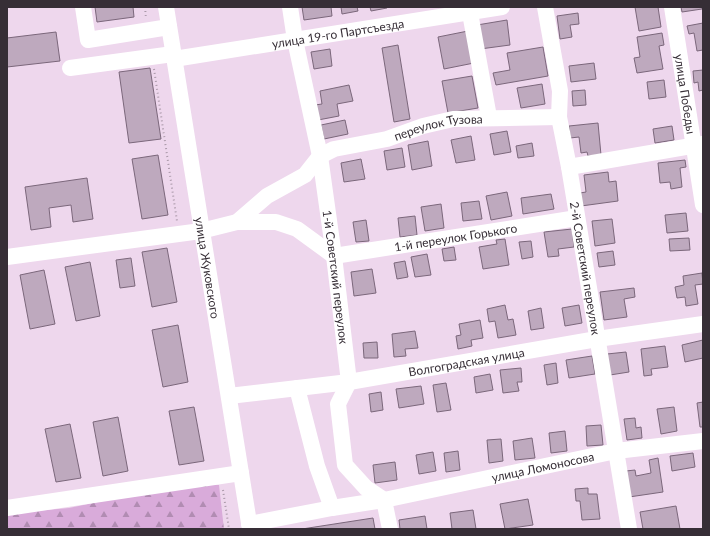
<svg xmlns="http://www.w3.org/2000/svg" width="710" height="536" viewBox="0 0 710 536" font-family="Lato,sans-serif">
<defs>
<pattern id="forest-firs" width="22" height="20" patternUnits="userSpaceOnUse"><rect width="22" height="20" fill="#d9abda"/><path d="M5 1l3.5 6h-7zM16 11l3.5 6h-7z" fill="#b18cb2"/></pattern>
</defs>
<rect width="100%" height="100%" fill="#eed7ed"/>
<path fill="url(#forest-firs)" d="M211,484L219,485L224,529H7V515L13,513L69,508L156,490Z"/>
<path fill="#bea9be" stroke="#7b677b" d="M95,7H133L134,17L97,22Z
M302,7H331L332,16L304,20Z
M341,7H357L358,11L342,14Z
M370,7H387V8L371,11Z
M635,7H658L661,27L639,31Z
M681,7H702V9L682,12Z
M578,13L579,24L570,25L572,37L560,39L557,16Z
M507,20L510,45L480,49L477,25Z
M703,23V50L697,51L694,33L689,34L687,26Z
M468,31L474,63L444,69L438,37Z
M56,32L60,61L7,67V38Z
M662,33L664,45L659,46L663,69L637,73L634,58L640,57L637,37Z
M398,45L410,119L394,122L382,48Z
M543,47L548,76L496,85L493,73L510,70L507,53Z
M330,49L332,66L314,69L311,52Z
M594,63L596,79L571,82L569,66Z
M150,68L161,139L129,143L119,72Z
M703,70V90L699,91L698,82L694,83L693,71Z
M472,76L478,108L448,113L442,81Z
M664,80L666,97L649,99L647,82Z
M542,84L545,104L521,108L517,88Z
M349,85L353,101L337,104L339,116L318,120L315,105L322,104L320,91Z
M585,90L586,105L573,106L572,91Z
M345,120L348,134L324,139L321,125Z
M598,123L601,155L588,156L587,152L581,153L579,137L570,138L569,126Z
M672,126L674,140L655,143L653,129Z
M507,131L511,152L494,155L490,134Z
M471,136L475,160L456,163L451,140Z
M428,141L432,166L412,170L408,145Z
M532,143L534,156L518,158L516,146Z
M402,148L405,167L387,170L384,151Z
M158,155L168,215L142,219L132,159Z
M361,159L365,179L344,182L341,163Z
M685,160L686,167L680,168L682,187L671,189L670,182L660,183L658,163Z
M608,172L609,182L616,181L618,201L581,206L580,193L586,192L584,175Z
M87,178L93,219L73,222L71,205L49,208L51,227L31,230L25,187Z
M507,192L512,216L491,220L486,196Z
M551,194L554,209L523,214L521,198Z
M479,201L482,219L463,221L461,203Z
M441,204L444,228L425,231L421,207Z
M686,213L688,231L667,233L665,215Z
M415,216L417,235L400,237L398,218Z
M612,219L615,243L595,246L592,221Z
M366,220L369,241L356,242L353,222Z
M572,229L574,247L558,249L559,256L548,257L544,232Z
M689,238L690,250L670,251L669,239Z
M505,239L509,265L483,269L479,247L497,244L496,240Z
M531,241L533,257L522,259L519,242Z
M454,247L456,260L444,261L442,249Z
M167,248L177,302L152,307L142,252Z
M613,251L615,265L599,267L597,253Z
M427,254L431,275L415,277L411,257Z
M131,258L135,286L120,288L116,260Z
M405,261L408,277L397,279L394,263Z
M90,262L100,316L76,321L65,267Z
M372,269L376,293L354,296L351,272Z
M44,270L55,324L30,329L20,275Z
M702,273L703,284L695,285L698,304L686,306L685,297L677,298L675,287L684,285L683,276Z
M634,288L635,297L624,299L627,317L604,320L600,292Z
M505,305L508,320L513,319L516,335L498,338L495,321L489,322L487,309Z
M579,305L582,323L565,326L562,308Z
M541,308L544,328L531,330L528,311Z
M480,320L483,338L471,340L472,346L458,349L456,336L461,335L459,324Z
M178,325L188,382L163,387L152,330Z
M415,331L418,348L405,349L406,356L394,357L392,334Z
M703,340V358L685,362L682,345Z
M377,342L378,358H364L363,343Z
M665,346L668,367L651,369L652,375L644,376L641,349Z
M626,352L629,372L610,375L607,354Z
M592,356L595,374L569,378L566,360Z
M556,363L558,383L547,385L544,365Z
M521,368L522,382H517L519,391L503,393L500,370Z
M490,374L493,390L476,393L474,377Z
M446,383L451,410L437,412L433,385Z
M421,386L424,404L399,408L396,389Z
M381,392L383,410L371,412L369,394Z
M703,402V427H700L697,403Z
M194,407L204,461L179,465L169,411Z
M674,407L677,431L661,434L657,409Z
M118,417L128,471L103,476L93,422Z
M635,418L636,428L641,427L642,438L627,440L624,419Z
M70,424L81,478L56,482L45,429Z
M601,425L603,445L587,446L586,426Z
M565,431L567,451L551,453L549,433Z
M532,438L535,458L515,460L513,441Z
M501,439L503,461L489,463L487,440Z
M458,451L460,470L446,472L444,453Z
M433,452L436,471L419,474L416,455Z
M693,453L695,467L672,471L670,456Z
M658,458L663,492L629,497L626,471L635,470L636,476L651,473L649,460Z
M395,462L397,480L375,483L373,465Z
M588,488V494H597L600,519L582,520L580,501H576L575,489Z
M528,499L533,525L505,529L500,504Z
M676,506L680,529H643L640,512Z
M473,510L476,529H452L450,513Z
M425,516L427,529H400L399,520Z
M373,518L375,529H302Z"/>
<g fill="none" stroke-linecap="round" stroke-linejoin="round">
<path stroke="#a998a8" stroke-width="2" stroke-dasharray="1 3" stroke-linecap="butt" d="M145,7L146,18
M154,69L177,221
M223,490L229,529"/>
<g stroke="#fff" stroke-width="16">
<path d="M83,7L88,40L169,27"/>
<path id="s1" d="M166,7L250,529"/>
<path id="s2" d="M290,7L295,40L320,156L334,256L349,382L338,404L345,465L366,488L384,500L390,529"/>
<path id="s3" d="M545,7L560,91L559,117L569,167L629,529"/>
<path id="s4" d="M672,7L703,205"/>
<path d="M470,13L489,117"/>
<path id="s5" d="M174,59L502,7"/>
<path d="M70,68L173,54"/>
<path d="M569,167L703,144"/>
<path id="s6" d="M237,222H276L297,229L334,256L577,218"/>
<path id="s7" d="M7,257L201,231L237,222L267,196L305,175L320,156L334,149L387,139L423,126L453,119L559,117"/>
<path id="s8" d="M297,388L317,466L332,508L384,500L616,451L703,441"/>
<path id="s9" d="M229,396L349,382L597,339L703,324"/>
<path d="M7,508L241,473"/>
<path d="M249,524L332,508"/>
</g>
</g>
<g text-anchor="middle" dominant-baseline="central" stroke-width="4" stroke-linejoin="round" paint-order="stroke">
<g font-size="12" fill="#362e36" stroke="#eed7ed">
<text stroke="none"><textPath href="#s5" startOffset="166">улица 19-го Партсъезда</textPath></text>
<text stroke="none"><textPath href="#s4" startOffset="88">улица Победы</textPath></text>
<text stroke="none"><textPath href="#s7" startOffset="463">переулок Тузова</textPath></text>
<text stroke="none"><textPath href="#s6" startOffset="230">1-й переулок Горького</textPath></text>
<text stroke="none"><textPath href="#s1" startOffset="264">улица Жуковского</textPath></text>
<text stroke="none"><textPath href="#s3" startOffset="265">2-й Советский переулок</textPath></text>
<text stroke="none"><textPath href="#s2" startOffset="274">1-й Советский переулок</textPath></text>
<text stroke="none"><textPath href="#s9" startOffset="240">Волгоградская улица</textPath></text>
<text stroke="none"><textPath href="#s8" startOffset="340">улица Ломоносова</textPath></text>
</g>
</g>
<rect width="710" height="536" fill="none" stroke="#362e36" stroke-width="16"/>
</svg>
